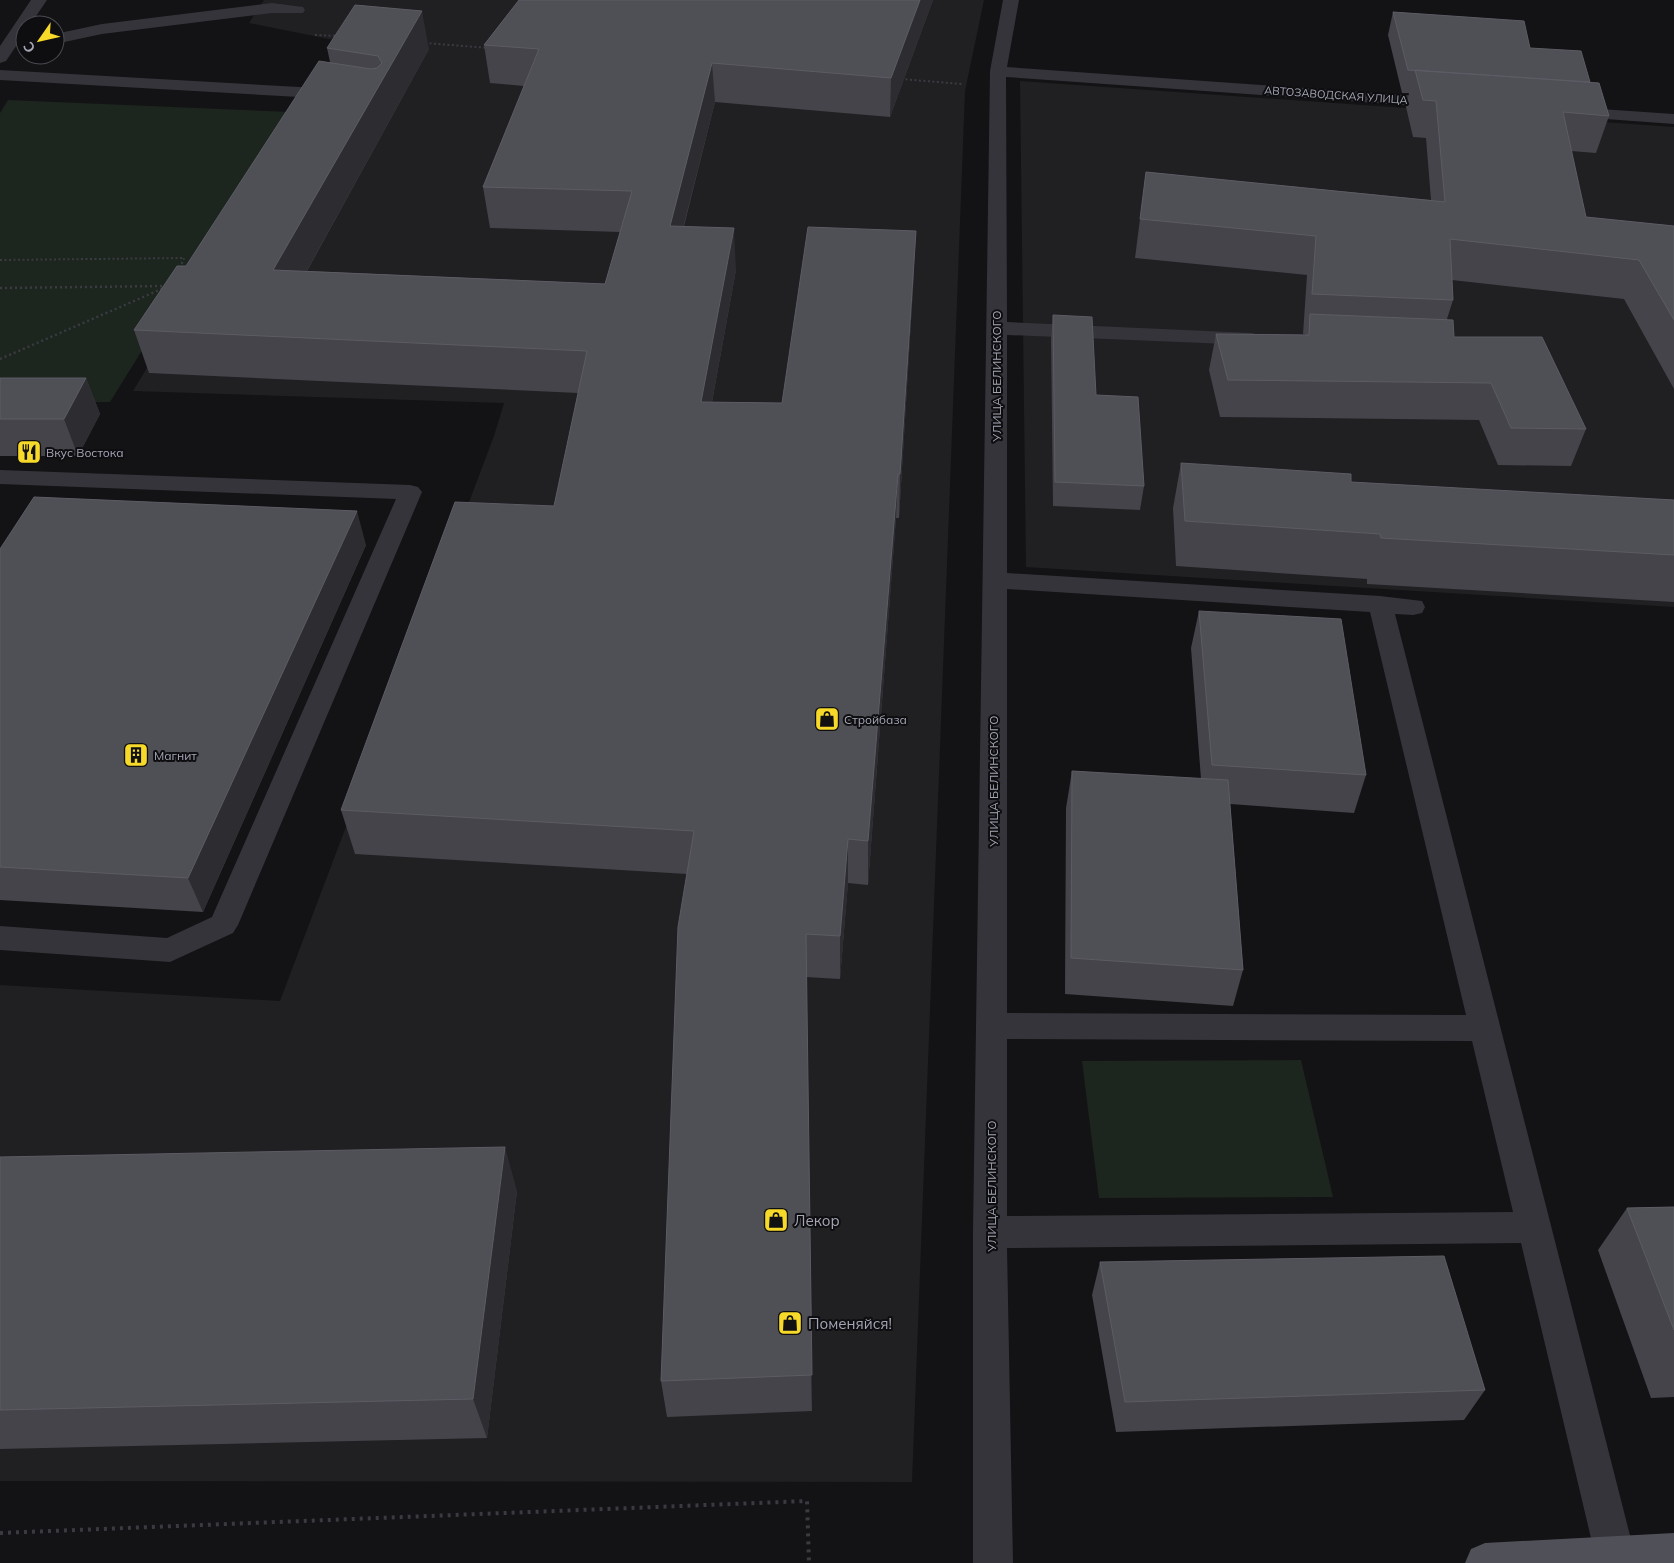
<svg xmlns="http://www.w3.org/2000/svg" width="1674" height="1563" viewBox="0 0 1674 1563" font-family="Mulish,sans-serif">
<rect width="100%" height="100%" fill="#131315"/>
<path fill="#201f22" d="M264,0H984L965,91L912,1482L0,1481V985L280,1001L494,436L504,403L133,391L344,42L249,23Z
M1020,81L1674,127V607L1026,567Z"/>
<path fill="#1d251f" d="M8,100L290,112L110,402L0,403V113Z
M1301,1060L1333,1197L1099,1198L1082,1061Z"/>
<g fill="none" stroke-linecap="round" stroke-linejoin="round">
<path stroke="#3a3b41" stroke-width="2" stroke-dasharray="2 2.5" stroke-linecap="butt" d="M315,35L339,36
M425,43L489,48
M901,79L962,84
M0,260L184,258
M180,268L184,258"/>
<path stroke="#3a3b41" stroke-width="2.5" stroke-dasharray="2 3" stroke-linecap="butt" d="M179,269L180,267
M0,288L165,286
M0,359L164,288"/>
<path stroke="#3a3b41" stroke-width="4" stroke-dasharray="3 5" stroke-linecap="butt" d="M0,1533L807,1501L809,1563"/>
<path fill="#34343a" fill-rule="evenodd" d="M31,0H47L30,25H25V33L6,61L0,63V46Z
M1003,0H1019L1007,67L1446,98L1452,99L1455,103L1452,107L1446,108L1006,77L1007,322L1252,333L1259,335L1262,339L1259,343L1252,345L1007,335V573L1380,596L1422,601L1425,607L1422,613L1413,615L1395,614L1635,1555L1631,1563H1599L1595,1555L1521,1243L1007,1248L1013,1563H973V1232L990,71ZM1007,589L1370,612L1466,1015L1007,1013ZM1007,1039L1472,1041L1513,1212L1007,1216Z
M272,3L303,7L305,10L303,13H272L102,34L55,44V34L102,24Z
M0,70L335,89L341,90L344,94L341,98L335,99L0,80Z
M1571,107L1674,114V124L1565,116L1562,112L1565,108Z
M0,470L410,485L418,487L422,492L238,925L233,933L170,962L0,950V926L167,938L212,917L396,499L0,484Z"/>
<path fill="#505059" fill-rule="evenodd" d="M1674,1533V1563H1465L1471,1549L1485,1543Z"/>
</g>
<path fill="#45444a" d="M519,0H933L890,117L715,102L684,226L736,270L712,402L782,403L914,272L899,518H896L868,885L848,883L840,979L806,977L812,1411L667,1417L661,1381L687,874L355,854L341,810L554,506L578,393L149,373L134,330L186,266L330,62L327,48L429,49L307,271L605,284L620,232L490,228L483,187L524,86L490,83L484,45Z
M1393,12L1530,48L1590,82L1609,116L1596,153L1571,151L1586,217L1674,226V389L1624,299L1452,280L1453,300L1447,319L1454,337L1586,429L1571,466L1498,465L1479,420L1220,417L1209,370L1216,334L1305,335V334H1303L1307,275L1135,258L1146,172L1431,200L1426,138L1413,137L1406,107L1409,93H1402L1388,35Z
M1053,315L1144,486L1140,510L1053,506L1051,339Z
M0,378H86L100,414L78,456H0Z
M1181,463L1351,482L1674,500V602L1367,584V579L1176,566L1173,508Z
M366,545L203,912L0,900V549Z
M1199,611L1366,775L1354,813L1230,804L1243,970L1233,1006L1065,994L1066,808L1072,771L1201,779L1191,648Z
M0,1157L517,1191L487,1438L0,1449Z
M1674,1207V1397L1651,1398L1598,1250L1627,1208Z
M1100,1262L1485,1390L1464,1420L1116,1432L1092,1295Z"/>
<path fill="#2d2c30" d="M920,0H933L890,117L891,78Z
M422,11L429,49L284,312L273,270Z
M712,63L715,102L673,267L670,226Z
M734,228L736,270L704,445L701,402Z
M916,231L914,272L899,518L900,474Z
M86,378L100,414L78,456L64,419Z
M898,474L896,518L868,885V841Z
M357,511L366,545L203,912L188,878Z
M848,839V883L840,979V936Z
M806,977L812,1411V1375Z
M505,1147L517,1191L487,1438L473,1399Z"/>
<path fill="#4f4f56" stroke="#5d5c65" d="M519,0H920L891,78L712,63L670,226L734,228L701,402L782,403L808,227L916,231L900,474H898L868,841L848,839L840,936L806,934L812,1375L661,1381L678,927L694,831L341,810L455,502L554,506L587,351L134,330L177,266H186L319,61L371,69L377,68L382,63L378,56L327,48L355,5L422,11L273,270L605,284L632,191L483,187L539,49L484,45Z
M1393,12L1524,21L1530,48L1581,51L1590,82L1408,70Z
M1415,70L1599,83L1609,116L1563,112L1586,217L1674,226V320L1639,260L1450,239L1453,300L1312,294L1316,236L1140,219L1146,172L1445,202L1436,101L1423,100Z
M1310,314L1453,320L1454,337H1542L1586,429L1511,428L1491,383L1228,380L1216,334L1309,335Z
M1053,315L1092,317L1096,395L1138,397L1144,486L1055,482Z
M0,378H86L64,419H0Z
M1181,463L1351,474V482L1674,500V555L1381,538L1380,534L1185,521Z
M34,497L357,511L188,878L0,867V549Z
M1199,611L1341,619L1366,775L1212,765Z
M1072,771L1228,780L1243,970L1071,958Z
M505,1147L473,1399L0,1410V1157Z
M1674,1207V1330L1627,1208Z
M1444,1256L1485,1390L1125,1402L1100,1262Z"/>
<defs>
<symbol id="restaurant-square" viewBox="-11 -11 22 22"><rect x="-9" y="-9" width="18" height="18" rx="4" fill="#f7da29" stroke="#0e0e10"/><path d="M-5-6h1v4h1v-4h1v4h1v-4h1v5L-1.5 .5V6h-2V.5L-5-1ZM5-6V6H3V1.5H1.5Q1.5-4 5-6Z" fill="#111"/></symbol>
<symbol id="shop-square" viewBox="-11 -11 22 22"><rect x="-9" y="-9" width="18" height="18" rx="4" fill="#f7da29" stroke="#0e0e10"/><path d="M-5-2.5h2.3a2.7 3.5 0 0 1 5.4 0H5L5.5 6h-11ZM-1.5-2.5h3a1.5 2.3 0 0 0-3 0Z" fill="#111"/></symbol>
<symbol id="building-square" viewBox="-11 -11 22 22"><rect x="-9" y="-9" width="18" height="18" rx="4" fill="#f7da29" stroke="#0e0e10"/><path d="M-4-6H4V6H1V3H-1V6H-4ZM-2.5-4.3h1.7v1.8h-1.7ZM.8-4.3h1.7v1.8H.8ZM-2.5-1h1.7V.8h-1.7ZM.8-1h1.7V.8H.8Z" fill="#111"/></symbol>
</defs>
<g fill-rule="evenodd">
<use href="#restaurant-square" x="15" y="438" width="28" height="28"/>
<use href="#shop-square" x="813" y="705" width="28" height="28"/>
<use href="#building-square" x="122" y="741" width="28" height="28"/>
<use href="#shop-square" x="762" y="1206" width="28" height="28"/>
<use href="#shop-square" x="776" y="1309" width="28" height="28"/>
</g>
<g text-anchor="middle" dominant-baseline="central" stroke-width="4" stroke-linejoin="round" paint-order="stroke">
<g font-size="11" fill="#a4a6b6" stroke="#0e0e10">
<text transform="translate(1336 95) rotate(4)">АВТОЗАВОДСКАЯ УЛИЦА</text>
</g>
<g font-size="12" fill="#a4a6b6" stroke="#0e0e10">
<text transform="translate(996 376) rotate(-90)">УЛИЦА БЕЛИНСКОГО</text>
<text transform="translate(993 781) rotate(-90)">УЛИЦА БЕЛИНСКОГО</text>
<text transform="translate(991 1186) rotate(-90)">УЛИЦА БЕЛИНСКОГО</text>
</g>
<g font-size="12" fill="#a4a6b6" stroke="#0e0e10" text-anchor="start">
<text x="46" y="452">Вкус Востока</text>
<text x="844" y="719">Стройбаза</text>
<text x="154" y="755">Магнит</text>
</g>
<g font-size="15" fill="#a4a6b6" stroke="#0e0e10" text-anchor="start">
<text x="794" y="1220">Лекор</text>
<text x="808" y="1323">Поменяйся!</text>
</g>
</g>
<g transform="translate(40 40) rotate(236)"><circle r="24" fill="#0e0e10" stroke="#4a4b52"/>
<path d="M0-4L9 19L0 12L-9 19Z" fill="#f7da29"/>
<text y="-8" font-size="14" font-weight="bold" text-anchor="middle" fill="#a4a6b6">С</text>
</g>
</svg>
